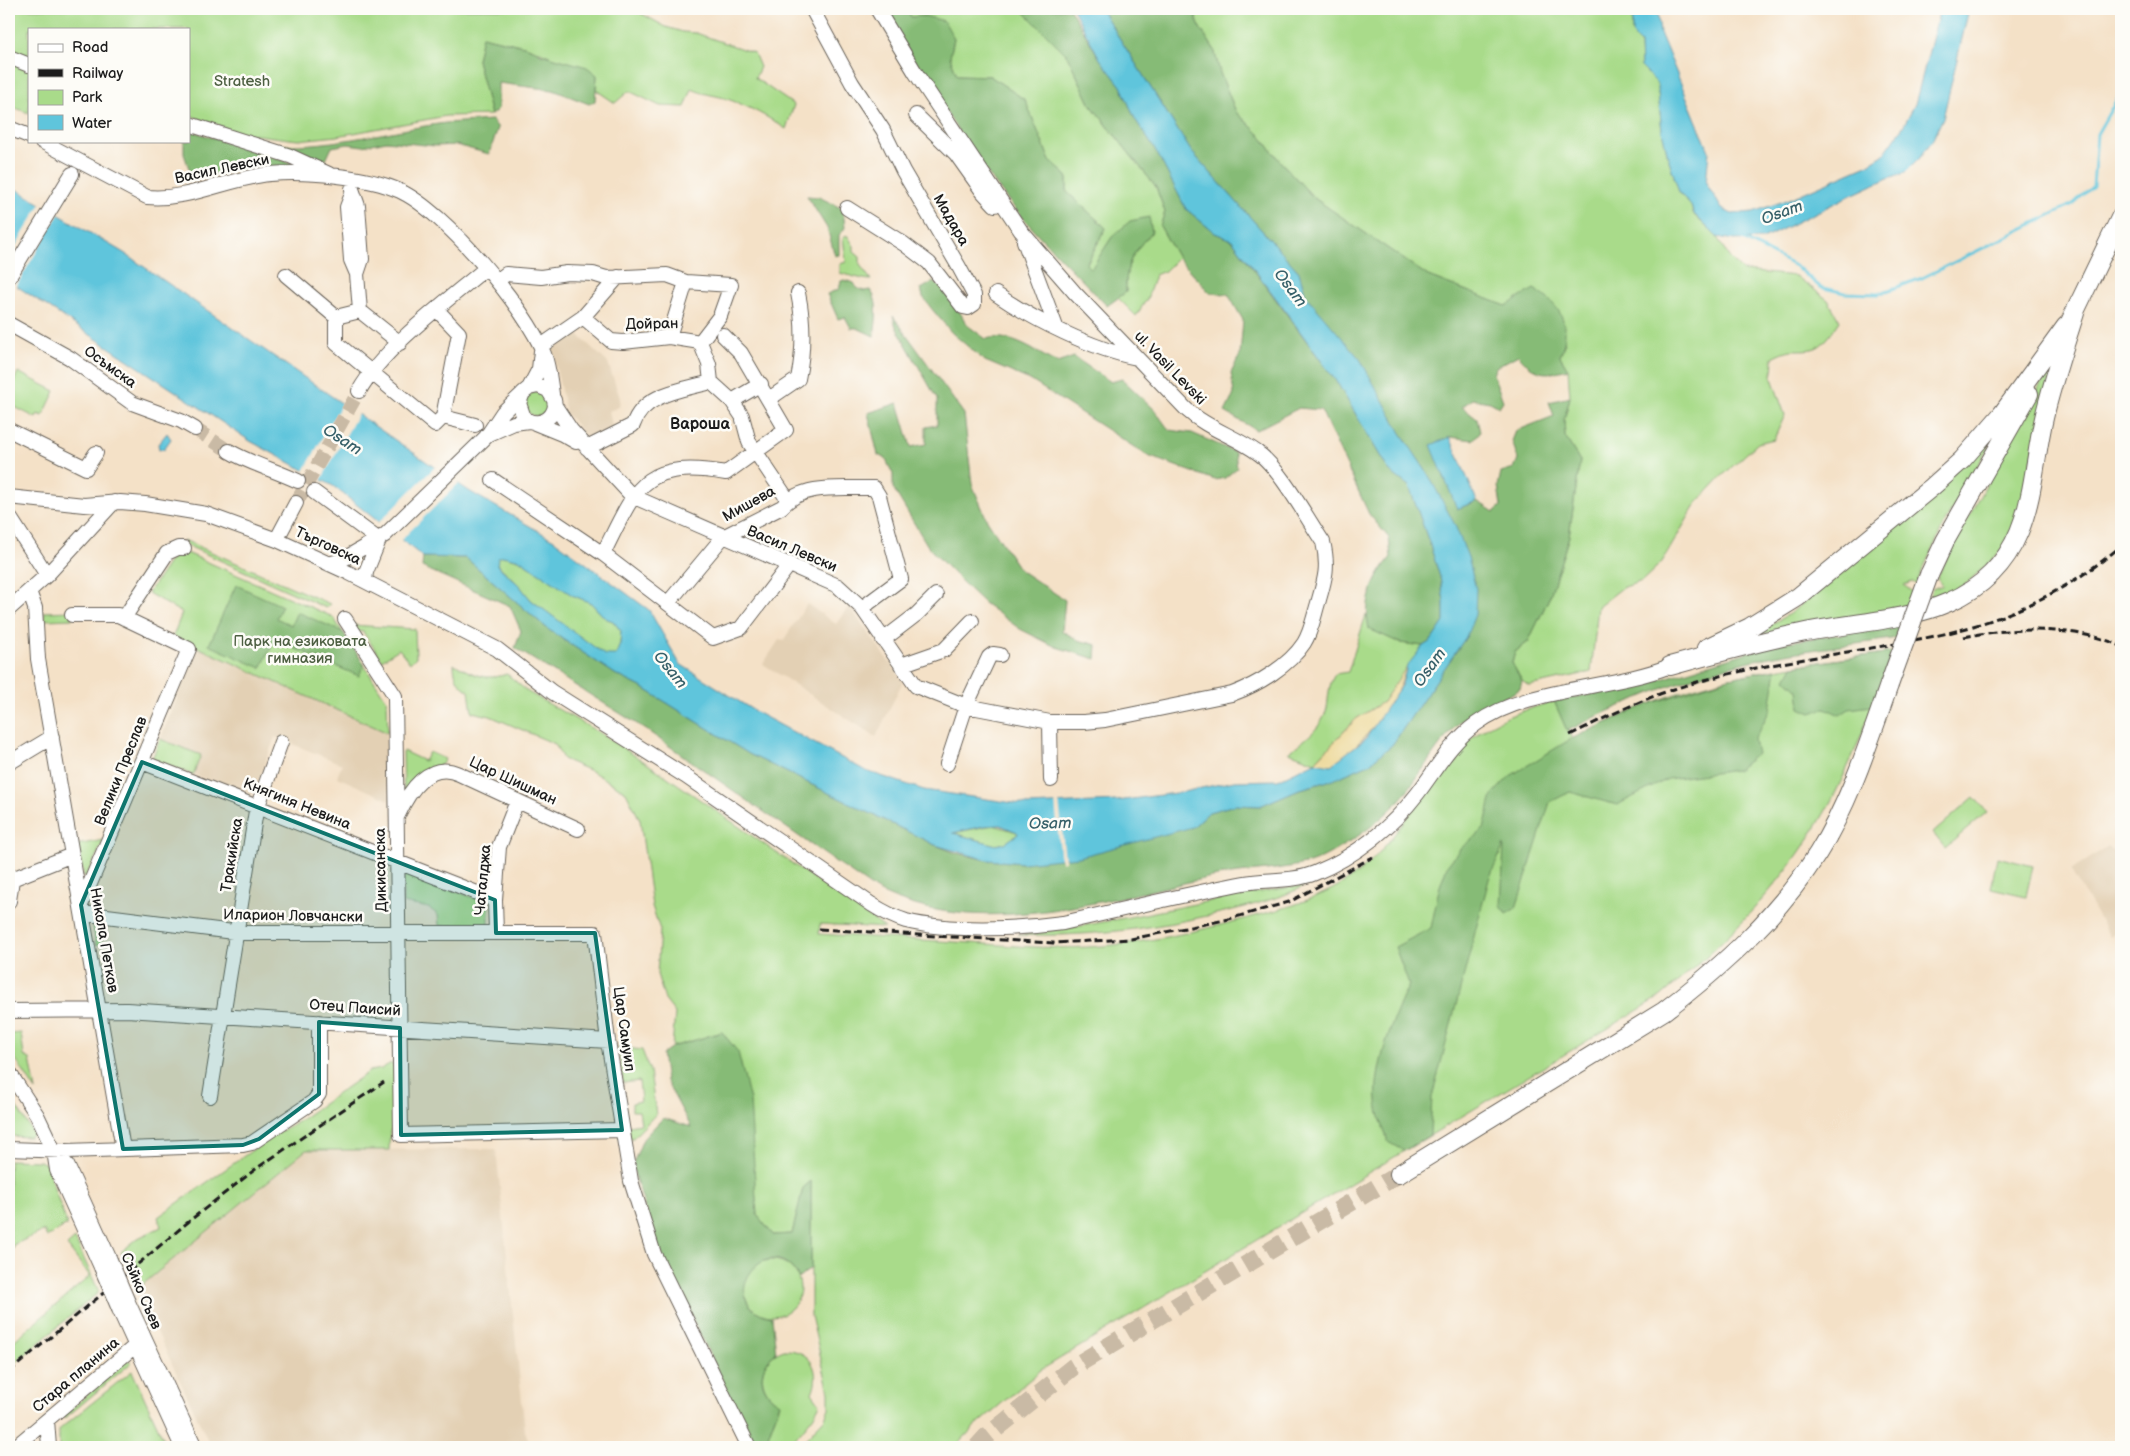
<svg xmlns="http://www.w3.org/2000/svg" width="2130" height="1456" viewBox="0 0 2130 1456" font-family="'Balsamiq Sans',sans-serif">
<rect width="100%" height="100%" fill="#fdfcf7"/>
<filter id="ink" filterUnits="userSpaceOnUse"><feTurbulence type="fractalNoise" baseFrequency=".02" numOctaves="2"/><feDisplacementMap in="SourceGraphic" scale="10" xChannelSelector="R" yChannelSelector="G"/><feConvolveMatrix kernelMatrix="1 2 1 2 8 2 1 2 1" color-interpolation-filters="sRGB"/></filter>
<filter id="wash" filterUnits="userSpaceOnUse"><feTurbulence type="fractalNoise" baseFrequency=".0096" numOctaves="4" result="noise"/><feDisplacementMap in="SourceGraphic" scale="20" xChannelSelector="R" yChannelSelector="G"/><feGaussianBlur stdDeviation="1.12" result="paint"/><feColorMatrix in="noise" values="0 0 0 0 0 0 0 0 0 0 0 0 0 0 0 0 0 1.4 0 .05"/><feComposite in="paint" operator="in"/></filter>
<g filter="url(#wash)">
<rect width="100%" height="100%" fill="#f4e1c7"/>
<path fill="#e3d0b4" d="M572,329L608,363L620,398L619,407L609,411L613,430L591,442L566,413L552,349Z
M148,593L387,701L389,800L337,777L342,764L275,737L252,797L152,759L198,647L173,636L182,613Z
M807,604L836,624L849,606L903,681L876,737L763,664L779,640L783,641Z
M2108,846L2121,856V930L2110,937L2071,871Z
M496,1149L525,1431L531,1447H211L137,1289L306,1150Z"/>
<path fill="#a9db8a" stroke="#627c53" d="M9,9H633L666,27L683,32L696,33L754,53L760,67L755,78L794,105L786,129C768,117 750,107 730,100C717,95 704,95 692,89L685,107L660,106L629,91L615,103L596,90L597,76L528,47L482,36L477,60L491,115L446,116L337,136L298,140L240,133L189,115V29H29V113L9,106Z
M907,9H1021L1067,55L1091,105L1156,187L1165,212L1160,226L1178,258L1165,271L1155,275L1147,299L1136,316L1118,298L1126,292C1125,263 1133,252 1152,232L1112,237L1092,269L1086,265L1106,228L1067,192V176L1050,161L1025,100L990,76L957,75L950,57L954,38L925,16L911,17Z
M1193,9H1627L1632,19V33L1640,44L1641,67L1657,83L1662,131L1668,157L1679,192L1691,206L1694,215L1717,237L1729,257L1743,271L1796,276L1828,300L1840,321C1833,331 1824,347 1812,349C1792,352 1794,346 1773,357L1772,378L1785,415L1774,439L1758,443L1721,477L1696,504L1662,562L1642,581L1622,588L1598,607L1591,672L1529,686L1522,681L1512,663L1515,652L1528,642L1550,596L1569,536L1580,461L1565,437L1564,420L1570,397L1568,369L1560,356L1565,342L1506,306L1428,276L1314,198L1279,160L1259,134L1236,112L1220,73L1214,49L1200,28Z
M847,235L854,246V252L860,257V265L871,280C864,280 848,275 840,273V264L846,262L843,238Z
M2055,355L2021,508L2002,550L1966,584L1927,604L1932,589L1943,585L1937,578C1974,502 2019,431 2055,355Z
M18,372L55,391L43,416L38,414L36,418L9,404V392Z
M525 404a12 12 0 1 1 24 0a12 12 0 1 1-24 0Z
M1996,434L1946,520L1916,584L1912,582L1904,585L1913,593L1907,609L1750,636L1789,614L1834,579Z
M184,540L330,604L326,608L186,545Z
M187,553L333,617L387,701L388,733L173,636L182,613L148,593L172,558Z
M503,556L520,560L572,595L591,603L605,618L613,621L621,631L620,644L616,656H605L531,600L519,585L497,564L498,557Z
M72,611V619L45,620L44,612Z
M1366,615L1370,629L1400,643L1423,646L1383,702L1356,719L1315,762L1289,752C1304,740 1322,729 1327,708C1329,695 1328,686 1335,674L1348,672Z
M352,625L415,629L416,657L410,663L399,649L382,660L363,632L356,631Z
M1892,652C1877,693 1863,735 1844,775C1802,867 1736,933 1660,997L1041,1370L975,1426L955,1447H798L825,1418L829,1408V1392L811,1316V1181L803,1188L792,1234L773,1235L757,1215L753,1163L722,1032L672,1047L675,1013L665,1000L657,974L660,930L652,906L640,820L626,792L593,772L563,759L555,744L490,716L472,712L469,691C459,685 454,677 454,664C475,675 484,681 507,674L528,692L600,733L663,774L885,928L820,924L819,934C870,937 921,940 971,943C1015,946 1059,950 1103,946C1151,942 1197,931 1244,919C1286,908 1334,896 1367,865C1410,825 1433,764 1481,731C1503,716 1529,709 1554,701L1572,739C1610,721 1647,703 1687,690C1753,669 1823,662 1892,652Z
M160,739L201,755L193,775L152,759Z
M403,751L424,761L429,752L445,759L442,764L404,795Z
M1974,797L1987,812L1945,848L1933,833Z
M993,825L1017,832L1018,834L1005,843L996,845L953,833Z
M104,840L86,877L84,876L76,845Z
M1997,857L2033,866L2026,896L1991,888Z
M408,874L486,902L489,904V925L439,926L438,915L429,908L403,903V879Z
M1307,885C1279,899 1250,906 1220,913C1153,929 1087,937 1018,935C1116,924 1210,897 1307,885Z
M99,925L102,944L96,945L93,926Z
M9,1020L11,1034L21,1033L24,1056L30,1059L36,1091L9,1049Z
M618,1047L642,1050L650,1071L656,1114L633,1138H629L628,1126L641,1124L639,1111H632V1103L641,1101L639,1081L623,1083Z
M391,1063L396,1070V1124L390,1131L389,1150H306L137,1289L121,1252L138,1238L161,1227L158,1217L278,1132L290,1127L370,1071L381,1069Z
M9,1095L33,1133L30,1137L9,1136Z
M9,1160L40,1161L46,1164L67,1225L47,1237L44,1231L13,1245L14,1248L10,1252Z
M75,1239L99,1292L9,1368V1345L90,1276L67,1246Z
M744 1288a28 28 0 1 1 56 0a28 28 0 1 1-56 0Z
M784,1350C810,1349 822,1370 812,1393L820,1404L813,1417L788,1447H764L780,1404C755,1389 757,1359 784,1350Z
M128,1359L131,1363L64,1419V1415Z
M132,1371L167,1447H59V1431L62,1427Z"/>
<path fill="#86bb76" stroke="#516c49" d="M883,9H907L911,17L925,16L944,21L954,38L950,57L957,75L990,76L1025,100L1050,161L1067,176V192L1106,228L1086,264L1091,269L1112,237L1130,221L1149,217L1152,232C1133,252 1125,263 1126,292L1107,306C1069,266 1027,227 994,182C953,127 918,67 883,9Z
M1021,9H1070L1100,59L1121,86L1135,119L1156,151L1186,209L1215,233L1232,240L1338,384L1389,471L1409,486L1430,545L1440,577L1444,601V622L1431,641L1423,646L1400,643L1369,629C1363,601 1374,578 1391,557L1389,538L1369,514L1321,410L1299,408L1256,430L1225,412L1234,394L1231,373L1240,355L1243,320L1228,294L1210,293L1178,258L1160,226L1165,212L1156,187L1091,105L1067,55Z
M1101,9H1193L1200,28L1214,49L1220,73L1236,112L1259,134L1279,160L1314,198L1428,276L1506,306L1534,289C1562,306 1572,325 1560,356L1568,369C1542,376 1537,375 1518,355L1496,367L1493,374L1503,401L1499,407L1490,402L1472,399L1462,407L1477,419L1480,432L1473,440L1450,437L1457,509L1477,501L1494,512L1501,506L1498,486L1501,472L1514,468L1518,459L1512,441L1516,431L1554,416L1549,402L1570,397L1564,420L1565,437L1580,461L1569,536L1550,596L1528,642L1515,652L1512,663L1522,681L1520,689C1499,702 1473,708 1455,727C1438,745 1425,767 1410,787C1395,808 1374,826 1352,840C1339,848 1323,859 1309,863C1277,871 1243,871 1212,877C1106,899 979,942 876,890L642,727L515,648L521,631L510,606L422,567L423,557L466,558L549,630L615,674L643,688L749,754L935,845L956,853L987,860L1023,863L1193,827L1209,812L1235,805L1260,806L1297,790L1335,779L1369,764L1392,745L1466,637L1428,474L1321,315L1306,296L1299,272L1191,151Z
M482,36L528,47L541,54L587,67L597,75L595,101L589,104L553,90L498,83V109L491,115L477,60Z
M492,120L498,128L489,154L456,145L435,146L386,141L363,146L348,144L332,147L326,160L278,145C335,147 390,130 446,123C461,122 477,121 492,120Z
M192,131L309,169H273L259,164L249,165L236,170L209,175L202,170L198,174H191L184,154V141H189V133Z
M807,196L819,197L843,209L845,228L839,235V255L835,256L827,228Z
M844,280L854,283L857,288L864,291L870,290C880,301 876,322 874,336L857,328H851L845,317L838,319L827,294L839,289L841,281Z
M933,282L943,289L957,307L967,325L986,339C1010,332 1037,353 1057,363L1074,357L1111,382L1122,379L1154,409L1169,430L1192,433L1235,452L1237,468L1225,478L1215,480L1148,456L1030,380L985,361L952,333L931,308L923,297L921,289Z
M893,316L964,414L972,484L987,520L1020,570L1065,600L1062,631L1078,640L1097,645L1096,659L1056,647L1020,629L984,603L960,580L929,548L893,488V474L885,458L878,455L868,413L898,403L911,447L926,444V427L937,425V399L896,327Z
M236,585L282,606L276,618L291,625L297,612L343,632L364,664L359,676L275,640L261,668L209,645Z
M1901,625L1897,638C1842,647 1784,651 1731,666C1674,682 1620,704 1567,731L1554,701L1649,683L1774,644Z
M1892,652L1872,706L1849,709L1840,715L1825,708L1811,713L1800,708L1798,690L1786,679L1793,666Z
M1776,669L1770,710L1754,740L1757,754L1737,770L1668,779L1617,805L1570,792L1550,802L1516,908L1506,914L1501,906L1504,845L1489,879L1432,1097L1430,1135L1404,1151L1388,1142C1384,1129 1378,1115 1377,1101C1373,1071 1395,1011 1409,985L1395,947L1431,928L1439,889L1447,866L1460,849L1484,829L1492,795L1510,776L1571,739L1643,706L1729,678Z
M722,1032L738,1052L750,1100L757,1215L773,1235L792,1234L803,1188L811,1181V1268L799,1278C768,1223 710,1305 772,1317L776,1353C756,1368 758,1391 780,1403L764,1447H755L671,1275L654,1237L632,1166L643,1139L663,1118L691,1127L666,1081L662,1054L672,1047Z"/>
<path fill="#eeda9e" stroke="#857b5d" d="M1407,666C1395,708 1366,740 1331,766L1315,762L1356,719L1383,702Z"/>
<path fill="#5fc5dc" stroke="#3e707c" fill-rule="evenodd" d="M1073,9H1101L1191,151L1299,272L1306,296L1360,359L1401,433L1428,474L1455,525L1468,557L1476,589L1475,615L1466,637L1392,745L1369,764L1335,779L1297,790L1260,806L1235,805L1209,812L1193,827L1079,857L1023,863L987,860L935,845L749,754L643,688L615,674L549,630L466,558L423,557L333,486L250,441L9,281V185L124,253L469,491L554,540L649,610L680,664L756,712L866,771L924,790L1028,805L1117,801L1183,792L1234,781L1278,780L1315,762L1331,765L1366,738L1402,684L1407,666L1423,646L1431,641L1444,622V601L1440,577L1430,545L1409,486L1389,471L1338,384L1275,297L1232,240L1215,233L1186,209L1156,151L1135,119L1121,86L1100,59ZM503,556L520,560L572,595L591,603L605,618L613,621L621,631L620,644L616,655H605L531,600L519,585L497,565L498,558ZM1000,825L1017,832L1018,834L1005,843L996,845L953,833L984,826Z
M1627,9H1657L1660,33L1709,151L1706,183L1722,209L1732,214L1753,212L1787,200L1865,166L1883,155L1901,130L1915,104L1940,9H1969L1943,118L1932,141L1919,159L1905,173L1888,178L1845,198L1763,239L1735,240L1717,237L1694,214L1691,206L1679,192L1668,157L1662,131L1657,83L1641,67L1640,44L1632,33V19Z
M167,433L171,439L164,449H159L158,444Z
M1450,437L1477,501L1457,509L1431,445Z"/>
<path fill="#f4e1c7" d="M42,202L60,212L15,288L9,284V257Z
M343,401L359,412L320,482L303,473Z
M437,465L460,482L400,541L377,524Z
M1055,801H1059L1065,861L1061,862Z"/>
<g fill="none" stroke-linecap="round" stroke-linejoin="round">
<path stroke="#5fc5dc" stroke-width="3" d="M1741,238L1797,267L1820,287L1845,293L1878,294L1922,278L2073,204L2093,186L2097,134L2121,92"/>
</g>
</g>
<g filter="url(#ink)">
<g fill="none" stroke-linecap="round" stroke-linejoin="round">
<path stroke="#c9baa5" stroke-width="14" stroke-dasharray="14 7" stroke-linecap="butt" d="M195,429L229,451
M296,503L355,398"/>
<path stroke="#c9baa5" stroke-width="18" stroke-dasharray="18 9" stroke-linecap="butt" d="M977,1447L986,1437L1073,1367L1399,1174"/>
<defs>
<path id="minor" d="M812,9L852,83L883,130L903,171L959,267L974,295V304L968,308L963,307L929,263L904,244L847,208
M9,57L29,65
M916,115L956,154L983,192L995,205
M189,124L290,156L329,174
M9,128L29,136
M41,141L147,197C189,201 228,178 270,174C306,171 367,176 400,191C444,211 527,309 544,354C549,367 550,381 552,394
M352,189L358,206L362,259L357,274
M352,194L347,207L351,260L357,274L360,311
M1024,241L1056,327
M286,275L336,317V343L435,425L443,417L459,333L437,310
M9,277L72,174
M497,281L506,274L541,277L567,273L593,274L606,278L667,275L686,282L731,285L720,316L700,342
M996,294C1034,320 1092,349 1137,358
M336,317L360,311L400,343
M583,317L611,341L623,342L669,337L700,342
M9,324L70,358L132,403L181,421L195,429
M669,337L686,282
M700,342L709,364L711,382L732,401L742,416L749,442L788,500
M541,346L583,317L618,277
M529,388L539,369L541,351
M359,391C384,347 447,301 486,268
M769,399L798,379C804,350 804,322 798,293
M732,401L761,384
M555,406C552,421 537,427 524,418L519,403L523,393L529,388L538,386L548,390L554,400L555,406L571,430L632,496L838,586L862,608L916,686L966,706L1050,722H1084L1105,720L1232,694C1257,685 1289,666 1304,643C1311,632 1314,616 1318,603C1325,579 1329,567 1323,542C1308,520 1279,467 1258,453C1235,436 1208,429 1187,410L1075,293L1021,231L915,72L877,9
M443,417L475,425
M535,423L562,434L576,442
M9,430L86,468L96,453
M487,435L514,423L529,421
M587,448L633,425C643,393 683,390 711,382
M229,451C251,464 275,470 298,481
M493,480L603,554L713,638L741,628L790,564
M314,492L379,540
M9,497L84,505L120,502L145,504L206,514L277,540L349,573L497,649L552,692L685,776L871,904C882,911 893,917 906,921C949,932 1019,929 1063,923C1123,909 1183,895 1244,883C1267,879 1293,882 1315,873C1355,857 1392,827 1418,793C1436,769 1451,742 1476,724C1526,687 1610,690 1670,666
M11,519L47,575
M279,535L296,503
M603,554C636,488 642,459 726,473L786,430L741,353L723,335
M329,564L342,560L385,535L487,436L503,412L522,394
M365,581L366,572L379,540
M29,591L35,608L38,659L123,1149
M668,603L723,537L782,507C802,482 845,489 874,488L879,496L901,579L862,608
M9,609L47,575L114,502
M72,615H118L189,649L81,905
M124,618L167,553L178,548H184
M345,619L395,696L401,1135L622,1130
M883,640L917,614L936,595
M901,665L944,650L972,621
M1050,722L1051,780
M142,762L495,900
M9,763L52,737
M947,764L966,706L989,657L993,654L1000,655
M398,815C409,791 429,760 459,774L578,829
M12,879L72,855
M9,901L12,879
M83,913L241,933H595L608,1041L631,1181L654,1254L749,1447
M496,933L495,900L499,847L517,801
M9,1011L127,1010L608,1041
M9,1072L37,1115L54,1151L57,1170L101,1267
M210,1096L256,811L281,742
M9,1149L67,1151L243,1145L252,1143L314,1101L319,1094V1022
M54,1151L67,1165L110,1260
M128,1302L195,1447
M119,1309L182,1447
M47,1420L49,1447
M15,1447L135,1346L144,1341"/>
<path id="major" d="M2069,324L2121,216
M1929,575L1945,541L2029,394
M1706,648L1750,627L1798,597L1932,487L1962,460L2002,414L2066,326
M1670,666C1713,654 1757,642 1801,633C1882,616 1981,623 2019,532C2034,496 2035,456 2044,418C2052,383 2064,348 2075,313
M1399,1174L1664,1011C1723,966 1778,916 1818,853C1850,802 1869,742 1889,685"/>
</defs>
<use href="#minor" stroke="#686158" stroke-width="16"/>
<use href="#major" stroke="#686158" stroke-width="20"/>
<use href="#minor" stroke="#fff" stroke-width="14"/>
<use href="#major" stroke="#fff" stroke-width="18"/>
<path stroke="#1c1c1c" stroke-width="3" stroke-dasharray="8 4" stroke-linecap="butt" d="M1964,637C2010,627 2078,626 2121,646
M1914,640C1991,627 2062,596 2121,546
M1570,735C1604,718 1638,701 1674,689C1746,666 1821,657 1895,644
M819,929L1053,943L1131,939L1225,920L1289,902L1373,857
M9,1372L193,1218L257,1168L384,1082"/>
<defs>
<path id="minor-bridge" d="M110,1260L128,1302
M101,1267L119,1309"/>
<path id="major-bridge" d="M1889,685L1929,575"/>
</defs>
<use href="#minor-bridge" stroke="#686158" stroke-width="16" stroke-linecap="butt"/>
<use href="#major-bridge" stroke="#686158" stroke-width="20" stroke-linecap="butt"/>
<use href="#minor-bridge" stroke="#fff" stroke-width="14"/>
<use href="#major-bridge" stroke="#fff" stroke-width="18"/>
</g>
</g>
<path fill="#0f766e" fill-opacity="0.2" stroke="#0f766e" stroke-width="4" stroke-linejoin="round" d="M142,762L495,900L496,933H595L622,1130L401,1135L400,1028L319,1022V1094L259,1139L243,1145L123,1149L81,905Z"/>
<g text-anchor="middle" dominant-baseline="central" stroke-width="5" stroke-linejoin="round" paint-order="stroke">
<g font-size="15" fill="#4d5f42" stroke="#fdfcf7">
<text x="242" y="81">Stratesh</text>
<text x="300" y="641">Парк на езиковата<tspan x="300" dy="17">гимназия</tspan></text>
</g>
<g font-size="15" fill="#1c1c1c" stroke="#fdfcf7">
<text transform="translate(222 169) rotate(-12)">Васил Левски</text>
<text transform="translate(951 220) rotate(60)">Мадара</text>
<text transform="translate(652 324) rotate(-1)">Дойран</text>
<text transform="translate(110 367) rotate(36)">Осъмска</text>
<text transform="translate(1170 368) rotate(46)">ul. Vasil Levski</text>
<text transform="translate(749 504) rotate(-29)">Мишева</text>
<text transform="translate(328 546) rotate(25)">Търговска</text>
<text transform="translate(792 549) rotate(23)">Васил Левски</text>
<text transform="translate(121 771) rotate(-68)">Велики Преслав</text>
<text transform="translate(513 781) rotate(25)">Цар Шишман</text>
<text transform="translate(297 804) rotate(22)">Княгиня Невина</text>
<text transform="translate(232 855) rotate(-81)">Тракийска</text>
<text transform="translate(381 870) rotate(-91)">Дикисанска</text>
<text transform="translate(483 880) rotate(-85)">Чаталджа</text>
<text transform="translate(293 916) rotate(1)">Иларион Ловчански</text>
<text transform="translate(104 940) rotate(80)">Никола Петков</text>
<text transform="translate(355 1008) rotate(4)">Отец Паисий</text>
<text transform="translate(624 1029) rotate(82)">Цар Самуил</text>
<text transform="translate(141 1291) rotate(67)">Съйко Съев</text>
<text transform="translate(76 1375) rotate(-40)">Стара планина</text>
</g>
<g font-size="16" font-style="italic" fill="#376069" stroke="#fdfcf7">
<text transform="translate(1782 213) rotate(-20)">Osam</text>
<text transform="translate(1290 288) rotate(53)">Osam</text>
<text transform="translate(342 440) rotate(33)">Osam</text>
<text transform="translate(1430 668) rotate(-54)">Osam</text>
<text transform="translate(670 670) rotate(51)">Osam</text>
<text transform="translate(1050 824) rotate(-1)">Osam</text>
</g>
<g font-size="16" font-weight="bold" fill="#1c1c1c" stroke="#fdfcf7">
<text x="700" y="424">Вароша</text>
</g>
</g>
<rect width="2130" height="1456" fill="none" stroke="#fdfcf7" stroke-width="30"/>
<rect x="28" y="28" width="162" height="115" fill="#fdfcf7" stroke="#a3a29f"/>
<rect x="38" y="44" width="25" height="8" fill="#ffffff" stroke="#a3a29f"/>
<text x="72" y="52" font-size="15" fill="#1c1c1c">Road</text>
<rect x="38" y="69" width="25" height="8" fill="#1c1c1c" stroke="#a3a29f"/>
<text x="72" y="78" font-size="15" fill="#1c1c1c">Railway</text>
<rect x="38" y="90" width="25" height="15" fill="#a9db8a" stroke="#a3a29f"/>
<text x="72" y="102" font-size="15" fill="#1c1c1c">Park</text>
<rect x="38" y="115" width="25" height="15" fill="#5fc5dc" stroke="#a3a29f"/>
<text x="72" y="128" font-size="15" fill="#1c1c1c">Water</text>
</svg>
